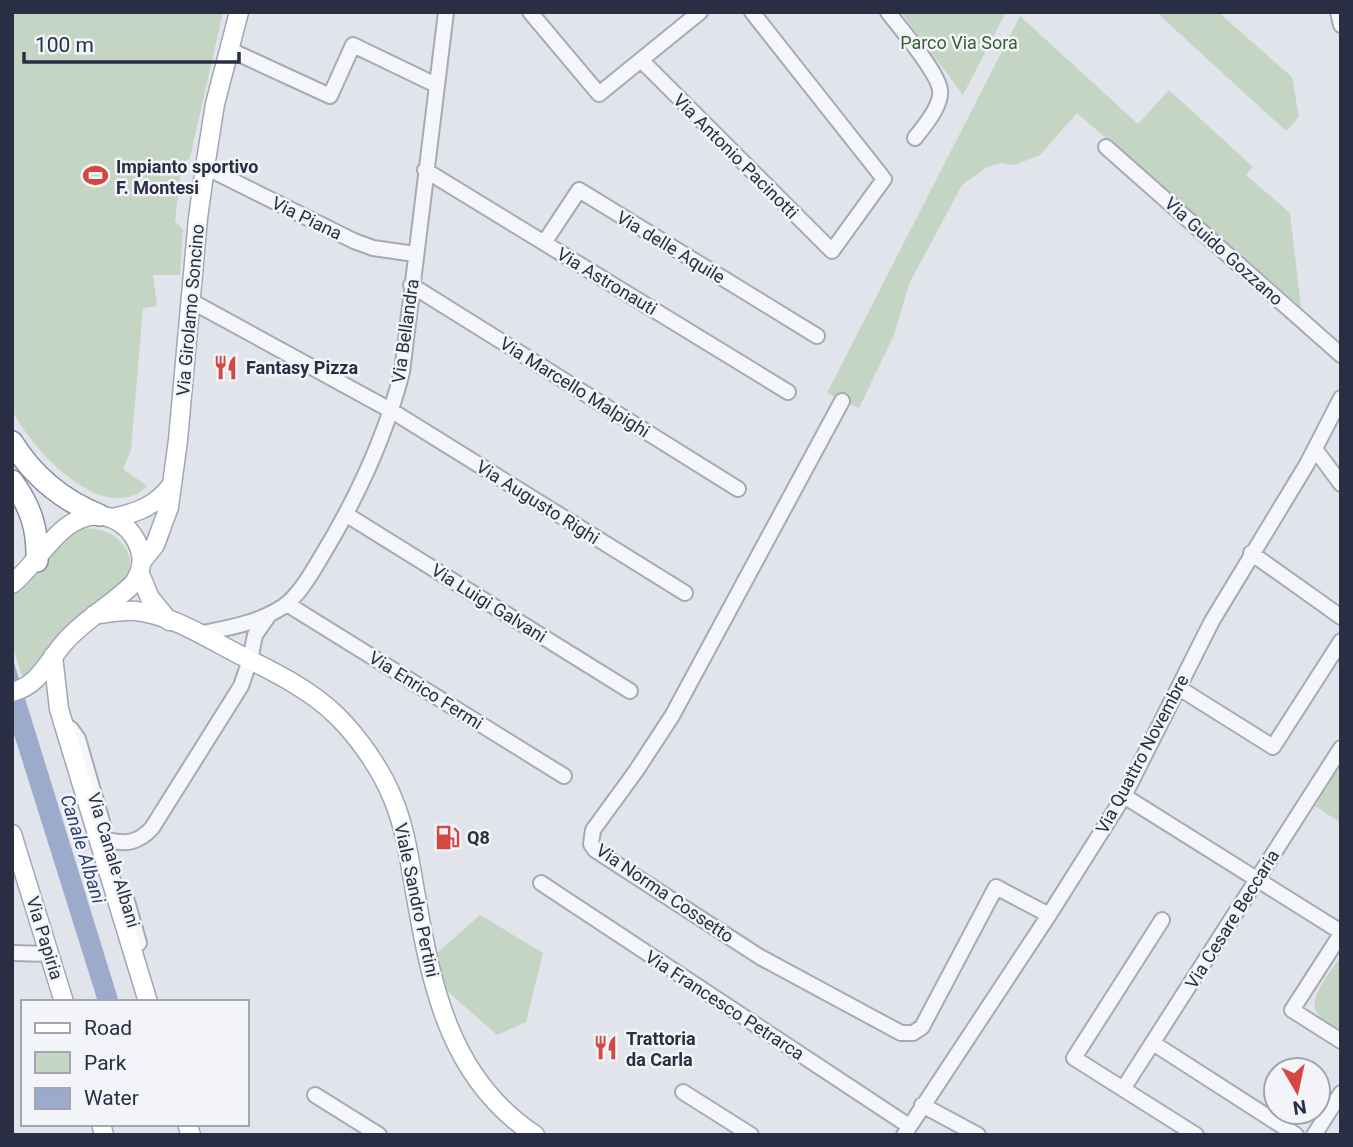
<svg xmlns="http://www.w3.org/2000/svg" width="1353" height="1147" viewBox="0 0 1353 1147" font-family="Roboto,sans-serif">
<rect width="100%" height="100%" fill="#e2e4eb"/>
<path fill="#c4d5c3" d="M12,12H223L190,158L182,163L175,221L183,230L180,275H153L157,306L143,308L131,450L123,469L147,486C104,529 31,448 12,410Z
M901,12H1006L963,95Z
M1156,12H1218L1292,77L1299,117L1286,131Z
M1020,16L1138,124L1169,90L1253,167L1246,175L1290,213L1301,307L1077,113L1040,155L1015,165L1000,163L986,168L962,185L909,284L894,335L859,408L827,393Z
M81,528C99,528 113,531 124,546C150,581 87,612 66,630C50,644 38,664 23,680L12,644V597L46,563L62,541Z
M1341,764V823L1315,806Z
M480,915L543,953L526,1022L497,1035L444,988L436,954Z
M1341,957V1030C1333,1025 1322,1020 1317,1013C1307,999 1332,969 1341,957Z"/>
<path fill="#9cabcc" d="M12,656L119,1002H98L12,728Z"/>
<g fill="none" stroke-linecap="round" stroke-linejoin="round">
<defs>
<path id="minor" d="M530,12L599,94L700,12
M888,12C900,28 938,72 940,90C942,106 924,126 915,138
M1338,12L1341,25
M228,49L330,96L353,45L436,85
M641,60L832,251L884,179L752,12
M1106,147L1341,355
M205,167L354,241L373,248L415,254
M425,170L788,392
M544,243L579,190L817,336
M411,285L738,489
M191,301L392,411L685,593
M842,401L672,716L636,771L593,830L591,844L595,850L760,957L901,1033H913L922,1027L996,887L1049,915
M1315,449L1341,484
M347,515L630,691
M1251,553L1341,617
M287,604L564,776
M198,634C228,628 259,623 284,606C299,595 311,574 320,559C356,500 385,439 402,372L446,12
M1179,688L1273,747L1341,641
M65,725L71,729L78,739L103,825
M1124,796L1341,932
M108,840C127,845 139,842 152,828L241,686L250,660L255,635L269,615
M541,883L909,1126
M126,898L139,943
M1162,920L1074,1058L1196,1135
M1341,934L1292,1010L1341,1041
M12,953L50,954
M1153,1043L1296,1135
M1123,1089L1341,748
M683,1092L751,1135
M315,1095L379,1135
M922,1105L978,1135
M904,1135L1049,915L1124,796L1212,621L1307,464L1341,398
M1314,1135L1341,1093"/>
<path id="major" d="M112,518C137,513 155,506 171,486
M142,561L155,545L169,507L178,440L198,218L205,167L215,104L239,12
M140,574L150,598L169,621
M12,584C40,562 63,509 104,516C117,519 127,526 134,537C144,553 144,567 134,583C112,605 83,620 63,644C47,663 38,686 12,692
M94,615C108,613 122,610 136,611C172,615 207,638 238,654C272,671 310,689 337,716C359,738 381,769 393,799C406,830 410,864 416,897C432,989 451,1080 535,1135
M53,656L59,709L148,1002
M12,834L64,1002
M101,1124L104,1135
M187,1124L191,1135"/>
<path id="highway" d="M12,442C33,476 62,500 99,515
M12,481C31,507 38,529 37,561"/>
</defs>
<use href="#minor" stroke="#a7aab6" stroke-width="18"/>
<use href="#major" stroke="#a1a6b7" stroke-width="21"/>
<use href="#highway" stroke="#898ea3" stroke-width="24"/>
<use href="#minor" stroke="#f5f6f9" stroke-width="14"/>
<use href="#major" stroke="#fff" stroke-width="18"/>
<use href="#highway" stroke="#fff" stroke-width="21"/>
</g>
<defs>
<symbol id="stadium-bare" viewBox="-9 -9 18 18"><path d="M0-5a6.5 5 0 1 0 0 10a6.5 5 0 1 0 0-10ZM-3.5-1.8h7v3.6h-7Z" fill="#d44743" stroke="#f2f4f8" stroke-width="2.5" paint-order="stroke"/></symbol>
<symbol id="restaurant-bare" viewBox="-9 -9 18 18"><path d="M-5-6h1v4h1v-4h1v4h1v-4h1v5L-1.5 .5V6h-2V.5L-5-1ZM5-6V6H3V1.5H1.5Q1.5-4 5-6Z" fill="#d44743" stroke="#f2f4f8" stroke-width="2.5" paint-order="stroke"/></symbol>
<symbol id="fuel-bare" viewBox="-9 -9 18 18"><path d="M-5.5-6h7V0h2V4h1.3V-2.5L3-4.5l.8-.8L6-3V5H2.5V1h-1V6h-7ZM-4.2-4.7v3.2H.2V-4.7Z" fill="#d44743" stroke="#f2f4f8" stroke-width="2.5" paint-order="stroke"/></symbol>
</defs>
<g fill-rule="evenodd">
<use href="#stadium-bare" x="78" y="158" width="35" height="35"/>
<use href="#restaurant-bare" x="208" y="350" width="35" height="35"/>
<use href="#fuel-bare" x="430" y="820" width="35" height="35"/>
<use href="#restaurant-bare" x="588" y="1030" width="35" height="35"/>
</g>
<g text-anchor="middle" dominant-baseline="central" stroke-width="5" stroke-linejoin="round" paint-order="stroke">
<g font-size="18" fill="#376036" stroke="#f2f4f8">
<text x="959" y="42">Parco Via Sora</text>
</g>
<g font-size="18" fill="#292e44" stroke="#f2f4f8">
<text transform="translate(736 156) rotate(45)">Via Antonio Pacinotti</text>
<text transform="translate(307 218) rotate(26)">Via Piana</text>
<text transform="translate(671 247) rotate(31)">Via delle Aquile</text>
<text transform="translate(1224 251) rotate(42)">Via Guido Gozzano</text>
<text transform="translate(607 281) rotate(31)">Via Astronauti</text>
<text transform="translate(190 310) rotate(-85)">Via Girolamo Soncino</text>
<text transform="translate(405 331) rotate(-82)">Via Bellandra</text>
<text transform="translate(575 387) rotate(32)">Via Marcello Malpighi</text>
<text transform="translate(538 502) rotate(32)">Via Augusto Righi</text>
<text transform="translate(489 603) rotate(32)">Via Luigi Galvani</text>
<text transform="translate(426 690) rotate(32)">Via Enrico Fermi</text>
<text transform="translate(1142 754) rotate(-62)">Via Quattro Novembre</text>
<text transform="translate(114 860) rotate(73)">Via Canale Albani</text>
<text transform="translate(665 893) rotate(34)">Via Norma Cossetto</text>
<text transform="translate(417 900) rotate(78)">Viale Sandro Pertini</text>
<text transform="translate(1232 919) rotate(-58)">Via Cesare Beccaria</text>
<text transform="translate(45 938) rotate(73)">Via Papiria</text>
<text transform="translate(725 1005) rotate(33)">Via Francesco Petrarca</text>
</g>
<g font-size="18" font-weight="bold" fill="#292e44" stroke="#f2f4f8" text-anchor="start">
<text x="116" y="166">Impianto sportivo<tspan x="116" dy="21">F. Montesi</tspan></text>
<text x="246" y="367">Fantasy Pizza</text>
<text x="467" y="837">Q8</text>
<text x="626" y="1038">Trattoria<tspan x="626" dy="21">da Carla</tspan></text>
</g>
<g font-size="19" font-style="italic" fill="#31457a" stroke="#f2f4f8">
<text transform="translate(83 849) rotate(73)">Canale Albani</text>
</g>
</g>
<rect width="1353" height="1147" fill="none" stroke="#292e44" stroke-width="28"/>
<rect x="21" y="1000" width="228" height="126" fill="#f2f4f8" stroke="#a2a5b0" stroke-width="2"/>
<rect x="35" y="1023" width="35" height="10" fill="#ffffff" stroke="#a2a5b0" stroke-width="2"/>
<text x="84" y="1035" font-size="21" fill="#292e44">Road</text>
<rect x="35" y="1052" width="35" height="21" fill="#c4d5c3" stroke="#a2a5b0" stroke-width="2"/>
<text x="84" y="1070" font-size="21" fill="#292e44">Park</text>
<rect x="35" y="1088" width="35" height="21" fill="#9cabcc" stroke="#a2a5b0" stroke-width="2"/>
<text x="84" y="1105" font-size="21" fill="#292e44">Water</text>
<g transform="translate(1297 1091) rotate(171)"><circle r="33" fill="#f2f4f8" stroke="#a2a5b0" stroke-width="2"/>
<path d="M0-5L12 26L0 18L-12 26Z" fill="#d44743"/>
<text y="-10" font-size="19" font-weight="bold" text-anchor="middle" fill="#292e44">N</text>
</g>
<path d="M24 52v10h215v-10" fill="none" stroke="#292e44" stroke-width="3.5"/>
<text x="35" y="52" font-size="21" fill="#292e44" stroke="#f2f4f8" stroke-width="5" paint-order="stroke">100 m</text>
</svg>
